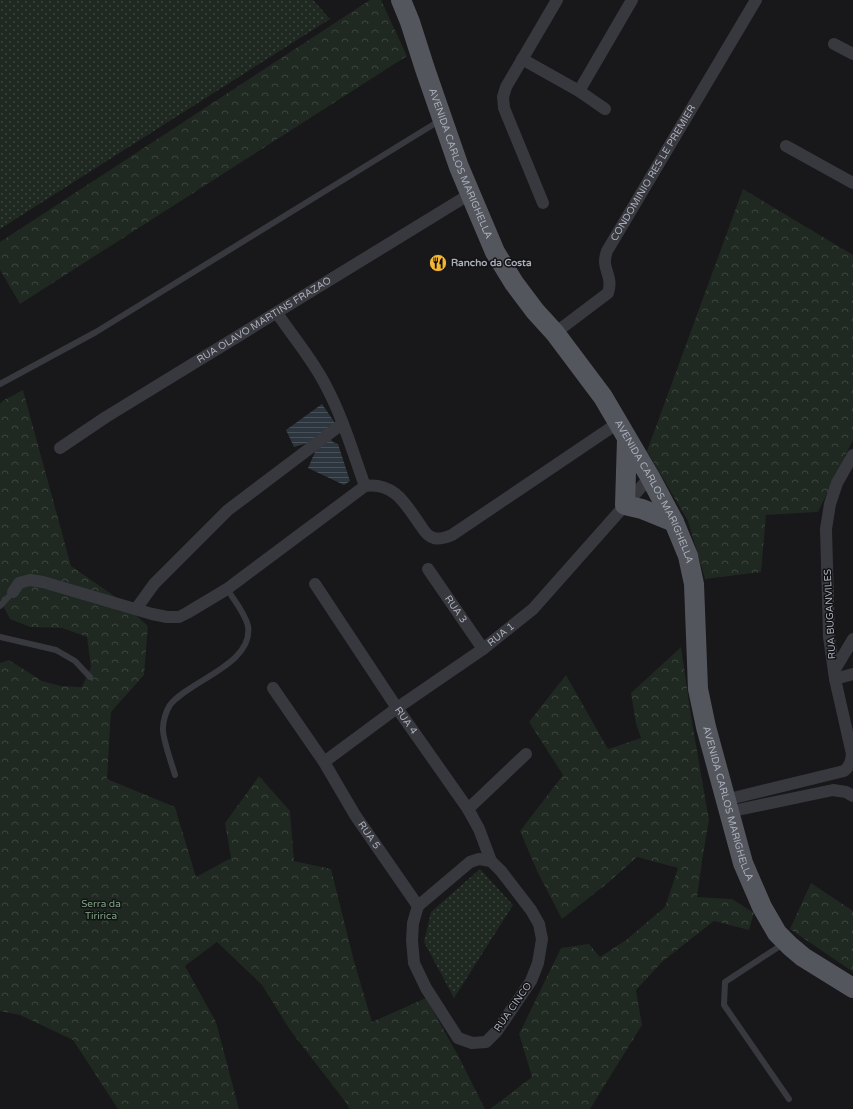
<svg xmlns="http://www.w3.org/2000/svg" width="853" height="1109" viewBox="0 0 853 1109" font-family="'Varela Round',sans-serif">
<defs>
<pattern id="grass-dots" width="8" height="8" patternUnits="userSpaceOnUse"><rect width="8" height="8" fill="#1f2821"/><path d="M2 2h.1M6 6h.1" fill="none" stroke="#3d453f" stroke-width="1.8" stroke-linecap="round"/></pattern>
<pattern id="forest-crowns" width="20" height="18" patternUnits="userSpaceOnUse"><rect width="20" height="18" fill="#1f2821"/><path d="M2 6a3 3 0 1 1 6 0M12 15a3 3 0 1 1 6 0" fill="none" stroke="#3d453f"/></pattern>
<pattern id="water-rules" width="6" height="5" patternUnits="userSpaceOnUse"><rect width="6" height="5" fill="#2d363e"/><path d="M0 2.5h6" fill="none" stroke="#495158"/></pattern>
</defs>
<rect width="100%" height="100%" fill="#18171a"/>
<path fill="url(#grass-dots)" d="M0,0H313L330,19L0,229Z
M480,869L513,905L454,998L424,942L431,912Z"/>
<path fill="url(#forest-crowns)" d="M370,0H381L407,56L20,304L0,270V242Z
M743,189L853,255V440L818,512L766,515L761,572L705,579L688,521L647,451Z
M23,390L71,566L117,598L148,626L144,675L111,712L107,779L175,807L196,877L231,858L225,823L259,776L290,811L294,861L331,869L354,961L372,1022L426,998L460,1059L485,1109H349L347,1104L290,1030L262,985L217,942L185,966L216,1022L239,1109H118L73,1040L20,1015L0,1011V663L9,660L42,681L61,686L82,687L91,667L87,637L62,628L30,627L10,619L0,600V404L4,400Z
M681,647L692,722L709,820L703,855L697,897L732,899L754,913L749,930L714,921L663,961L636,990L642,1025L590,1109H490L532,1077L519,1034L561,948L589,944L600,957L626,940L665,907L678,868L637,857L609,882L562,919L538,873L520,831L563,775L529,722L566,675L608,749L641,738L636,724L631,693Z
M811,883L853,911V972L790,929Z"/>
<path fill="url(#water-rules)" d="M322,404L335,423L324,432L333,442L338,444L350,481L344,485L308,468L315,452L311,442L294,447L286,430Z"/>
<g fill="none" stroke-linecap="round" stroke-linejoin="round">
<path stroke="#38393f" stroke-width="6" d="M0,384L96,332L439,121
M0,606L13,592
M0,637L56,650L75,661L90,677
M175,775C172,764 162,738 163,728C163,721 166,711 170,705C190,680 254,664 248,626C245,613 234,600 227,589
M783,944L725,982L724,1005L789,1099"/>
<g stroke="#38393f" stroke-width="12">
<path d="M834,44L853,54"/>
<path d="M522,59L579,91L605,109"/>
<path d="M579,91L632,0"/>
<path d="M786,146L853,183"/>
<path d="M543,203L504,108L503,97L506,87L557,0"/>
<path d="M277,313C293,337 313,360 326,386C343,418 353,453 365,486"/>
<path id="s1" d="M555,333L608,293C614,274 600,270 607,251L756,0"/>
<path id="s2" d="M60,448L106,417L470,194"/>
<path id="s3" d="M428,569L483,649"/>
<path id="s4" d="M315,584L397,708L468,809L479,829L491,861L501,871L531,910L539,924L542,939L538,963L531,981L497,1031L486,1042L472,1043L458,1038L426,988L414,963L412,940L413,923L418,906"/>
<path d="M13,592L19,583L30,580L43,582L152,614L167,617H179L187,613L227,589L365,486C395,482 406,505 421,526C424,531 428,537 434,538C440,540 447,537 452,535L618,423"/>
<path d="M136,609L154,584L228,510L342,424"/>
<path d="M834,671L853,639"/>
<path d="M835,679L853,674"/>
<path id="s5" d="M273,688L324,762L355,815L418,906"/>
<path id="s6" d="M324,762L397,708L483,649L533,609L650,477"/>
<path d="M725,800L844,771C850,766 851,762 852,754L835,679L829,637L826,529L830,504L837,483L853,455"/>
<path d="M468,809L526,754"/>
<path d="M728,812L833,790L846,792L853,796"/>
<path d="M418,906L470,862L479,859L491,861"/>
</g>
<g stroke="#54565e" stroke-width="20">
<path id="s7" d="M401,0L410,22L425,69L459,167L495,252L514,283L535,311L555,333L603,397L650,477L674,522L688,556L694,584L698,689L706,727L743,863L762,907L777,933L790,946L803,957L853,988"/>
<path d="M627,439L625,505L642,509L674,522"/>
</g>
</g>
<defs>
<symbol id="restaurant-disc" viewBox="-11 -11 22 22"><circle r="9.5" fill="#f3b536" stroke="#121215"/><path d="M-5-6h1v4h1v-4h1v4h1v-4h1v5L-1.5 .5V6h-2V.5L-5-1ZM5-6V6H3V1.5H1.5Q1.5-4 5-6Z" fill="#111"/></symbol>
</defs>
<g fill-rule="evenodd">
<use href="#restaurant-disc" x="428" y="253" width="20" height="20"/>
</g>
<g text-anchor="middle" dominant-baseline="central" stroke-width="3" stroke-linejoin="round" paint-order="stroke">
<g font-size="10" fill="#aaaeb9" stroke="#121215">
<text stroke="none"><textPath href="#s7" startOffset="174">AVENIDA CARLOS MARIGHELLA</textPath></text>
<text stroke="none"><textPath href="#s1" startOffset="200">CONDOMINIO RES LE PREMIER</textPath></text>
<text stroke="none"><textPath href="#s2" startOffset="241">RUA OLAVO MARTINS FRAZAO</textPath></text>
<text stroke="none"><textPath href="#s7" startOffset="558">AVENIDA CARLOS MARIGHELLA</textPath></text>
<text stroke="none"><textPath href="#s3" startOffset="49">RUA 3</textPath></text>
<text transform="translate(830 614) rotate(-93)">RUA BUGANVILES</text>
<text stroke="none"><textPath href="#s6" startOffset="218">RUA 1</textPath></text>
<text stroke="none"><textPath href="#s4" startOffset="164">RUA 4</textPath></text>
<text stroke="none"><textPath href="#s7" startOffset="883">AVENIDA CARLOS MARIGHELLA</textPath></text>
<text stroke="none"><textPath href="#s5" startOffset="176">RUA 5</textPath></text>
<text transform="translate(513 1007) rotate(-55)">RUA CINCO</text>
</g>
<g font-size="10" font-weight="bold" fill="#aaaeb9" stroke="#121215" text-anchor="start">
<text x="451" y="263">Rancho da Costa</text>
</g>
<g font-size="10" fill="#81a483" stroke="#121215">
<text x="101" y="904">Serra da<tspan x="101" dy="12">Tiririca</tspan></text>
</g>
</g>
</svg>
